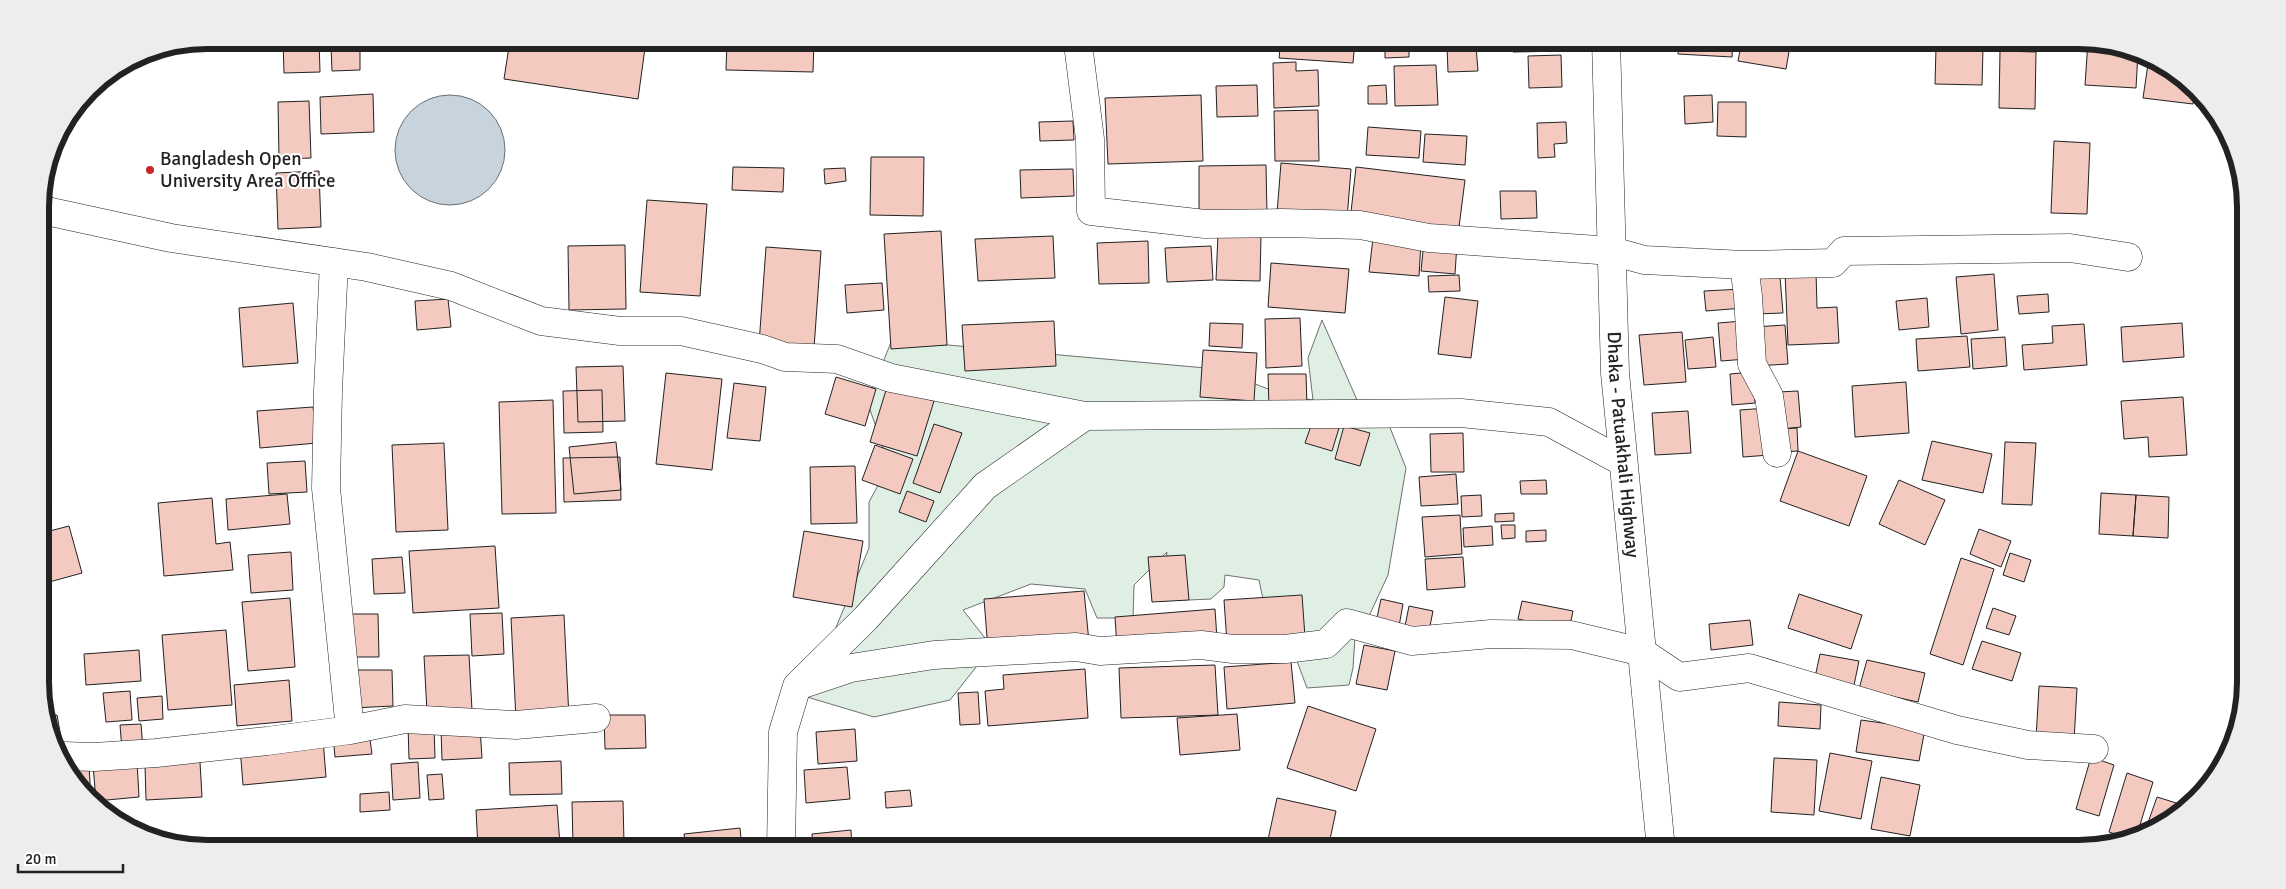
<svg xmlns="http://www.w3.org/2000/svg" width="2286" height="889" viewBox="0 0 2286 889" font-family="Signika,sans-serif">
<rect width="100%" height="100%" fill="#fff"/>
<path fill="#e0efe3" stroke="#6f6f6f" d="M1322,320L1364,416L1385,415L1406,468L1388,575L1370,614L1355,637L1353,668L1349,685L1307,688L1288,637L1263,599L1259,580L1225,575L1224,587L1211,599L1189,600L1164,580L1167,552L1134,585L1133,618H1097L1085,589L1031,584L963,610L992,647L950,700L874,717L807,697L869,548V502L889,465L867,401L892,340L1217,369L1286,396L1313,400L1308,358Z"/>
<path fill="#c7d3dd" stroke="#6f6f6f" d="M395 150a55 55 0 1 1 110 0a55 55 0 1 1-110 0Z"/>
<path fill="#f3c9c0" stroke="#222" d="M283,40H319L320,72L284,73Z
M510,40H589L645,48L638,99L504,79Z
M727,40H814L813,72L726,70Z
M1281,40H1355L1353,63L1279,58Z
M1385,40H1409V57L1385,58Z
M1513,40H1567V51L1513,52Z
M1679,40H1733L1732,57L1678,54Z
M1742,40H1791L1786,69L1738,61Z
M2088,41L2138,52L2136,88L2085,85Z
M360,45V70L332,71L331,46Z
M1447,46H1476L1478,71L1448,72Z
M1936,48L1983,49L1982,85L1935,84Z
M2000,51L2036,52L2035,109L1999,108Z
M1561,55L1562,87L1529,88L1528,56Z
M2149,57L2172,68L2195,90L2193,104L2143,98Z
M1296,62V71L1318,70L1319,106L1274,108L1273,63Z
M1436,65L1438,105L1395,106L1394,66Z
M1257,85L1258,116L1217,117L1216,86Z
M1386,85L1387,104H1368V86Z
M373,94L374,132L321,134L320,97Z
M1201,95L1203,161L1108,164L1105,98Z
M1712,95L1713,122L1685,124L1684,96Z
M309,101L311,158L279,159L278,102Z
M1718,102H1746V137L1717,136Z
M1318,110L1319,161H1275L1274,111Z
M1073,121L1074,140L1040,141L1039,122Z
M1566,122L1567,143L1554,144L1555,157L1538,158L1537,123Z
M1368,127L1421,131L1419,158L1366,155Z
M1425,134L1467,136L1465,165L1423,162Z
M2054,141L2090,143L2087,214L2051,213Z
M871,157H924L923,216L870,215Z
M1281,163L1351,169L1347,219L1277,213Z
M1266,165L1267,215H1199V166Z
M733,167L784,168L783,192L732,190Z
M1356,167L1465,180L1458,235L1350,221Z
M845,168L846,181L825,184L824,169Z
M1073,169L1074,196L1021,198L1020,170Z
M319,171L321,227L278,229L276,173Z
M1500,191H1536L1537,218L1501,219Z
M647,200L707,204L700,296L640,292Z
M941,231L947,345L891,349L884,234Z
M1218,234L1261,235L1260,281L1216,280Z
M1053,236L1055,278L978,281L975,239Z
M1373,238L1421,242L1419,276L1369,272Z
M1148,241L1149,283L1099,284L1097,243Z
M1424,241L1457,244L1455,274L1421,271Z
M625,245L626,309L569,310L568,246Z
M1211,246L1213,280L1167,282L1165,248Z
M766,247L821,251L814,348L759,344Z
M1271,263L1349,269L1345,313L1268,307Z
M1816,271L1817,308L1837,307L1839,343L1788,345L1785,272Z
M1994,274L1998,330L1961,334L1956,277Z
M1459,275L1460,291L1429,292L1428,276Z
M1780,277L1783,313L1756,314L1753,278Z
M882,283L884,310L847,313L845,285Z
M1742,289L1743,308L1706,311L1704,291Z
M2048,294L2049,312L2019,314L2017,296Z
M1445,297L1478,301L1471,358L1438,354Z
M1927,298L1929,327L1899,330L1896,301Z
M448,299L451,327L417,330L415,301Z
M293,303L298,363L243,367L239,308Z
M1300,318L1302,366L1266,368L1265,319Z
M1054,321L1056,366L965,371L962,325Z
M1743,321L1747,359L1721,361L1718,323Z
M1210,323L1243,324L1242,348L1209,346Z
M2182,323L2184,357L2123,362L2121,327Z
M2084,324L2087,365L2024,370L2022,345L2053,343L2052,326Z
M1785,325L1788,364L1756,366L1754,327Z
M1682,332L1686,382L1644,385L1639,335Z
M1967,336L1970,367L1918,371L1916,339Z
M1713,337L1716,367L1688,369L1685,340Z
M2005,337L2007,366L1973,369L1971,339Z
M1203,350L1257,353L1254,401L1200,397Z
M623,366L625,421L578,422L576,367Z
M1753,372L1755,403L1732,405L1730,374Z
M666,373L722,379L712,470L656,464Z
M1268,374H1306L1307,406L1269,407Z
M836,377L876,389L865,426L825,414Z
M1906,382L1909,433L1855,437L1852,386Z
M734,383L766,387L760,441L727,438Z
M887,387L934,401L917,456L870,442Z
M602,390L603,432L564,433L563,391Z
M1798,391L1801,427L1781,429L1778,392Z
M2183,397L2187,455L2149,457L2148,437L2124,439L2121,401Z
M553,400L556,513L502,514L499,402Z
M313,407L317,443L260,448L257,411Z
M1767,408L1770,455L1743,457L1740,410Z
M1688,411L1691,453L1655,455L1652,413Z
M1313,420L1339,428L1332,451L1305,443Z
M934,424L962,433L940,493L913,483Z
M1344,426L1370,433L1360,466L1335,459Z
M1797,428L1798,451L1781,452L1780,429Z
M1463,433L1464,472H1431L1430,434Z
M1932,441L1992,454L1983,493L1922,480Z
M616,442L621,490L574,494L569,447Z
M2005,442L2036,443L2032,505L2002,504Z
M444,443L448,530L396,532L392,445Z
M875,445L913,459L900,494L862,480Z
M1798,451L1867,476L1849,526L1780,501Z
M620,457L621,500L564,502L563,458Z
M305,461L307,492L269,494L267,463Z
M855,466L857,523L811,524L810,467Z
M1456,474L1458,504L1421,506L1419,477Z
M1546,480L1547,494H1521L1520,481Z
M1899,480L1945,500L1925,545L1879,524Z
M907,491L934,501L926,522L899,512Z
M2101,493L2136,495L2133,536L2099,534Z
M287,494L290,524L228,530L226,499Z
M1481,495L1482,516L1462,517L1461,496Z
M2136,495L2169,497L2168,538L2133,536Z
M212,498L216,544L230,542L233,570L164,576L158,503Z
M1514,513V521L1495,522V514Z
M1460,515L1462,554L1425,557L1422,517Z
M1501,525H1515V538L1502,539Z
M69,526L82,573L42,584V533Z
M1492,526L1493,545L1464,547L1463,528Z
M1979,529L2011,541L2001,567L1970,554Z
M1546,530V541L1526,542V531Z
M804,531L863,541L852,607L793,597Z
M495,546L499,608L413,613L409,551Z
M291,552L293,590L251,593L248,555Z
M2010,553L2031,560L2024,582L2003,575Z
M1185,555L1189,600L1152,602L1148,557Z
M402,557L405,593L374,594L372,559Z
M1463,557L1465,587L1427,590L1425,559Z
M1961,558L1994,569L1963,665L1930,654Z
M1084,591L1089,642L988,650L984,599Z
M1799,594L1862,615L1851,649L1788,628Z
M1302,595L1305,637L1227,643L1224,600Z
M290,598L295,667L248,671L242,602Z
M1381,599L1403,604L1398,632L1375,627Z
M1522,601L1573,611L1569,630L1518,619Z
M1409,606L1433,611L1428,636L1404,631Z
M1993,608L2016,616L2009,635L1986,628Z
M1215,609L1217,639L1117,647L1115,617Z
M502,613L504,654L472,656L470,614Z
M348,614H378L379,657H349Z
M564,615L569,718L516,720L511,618Z
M1750,620L1753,645L1711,650L1709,624Z
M226,630L232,705L168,710L162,635Z
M1982,641L2021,653L2012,681L1972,669Z
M1364,645L1395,651L1387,690L1356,684Z
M139,650L141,681L86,685L84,654Z
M1820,654L1859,661L1853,690L1814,682Z
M469,655L472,710L427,712L424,656Z
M1867,660L1925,673L1918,702L1859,689Z
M1291,662L1295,703L1227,709L1224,667Z
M1215,665L1218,715L1121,718L1119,668Z
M1085,669L1088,718L988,726L985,691L1004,689L1003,675Z
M351,670H392L393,706L352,708Z
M289,680L292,721L237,726L234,685Z
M2039,686L2077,688L2074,741L2036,739Z
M130,691L132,720L106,722L103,693Z
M978,692L980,724L960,725L958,693Z
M162,696L163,719L139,721L137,698Z
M1779,702L1821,705L1820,729L1778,726Z
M1308,706L1376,729L1356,791L1287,768Z
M1237,714L1240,750L1180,755L1177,718Z
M57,715L62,743L58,744L44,717Z
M604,715H645L646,748L605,749Z
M1861,720L1925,729L1919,761L1856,752Z
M141,724L143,749L122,750L120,725Z
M408,725H434L435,758L409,759Z
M480,727L482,758L442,760L441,729Z
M855,729L857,761L818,764L816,732Z
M369,732L372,754L335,757L333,736Z
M323,739L326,777L243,785L240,747Z
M1830,753L1872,761L1861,819L1819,811Z
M2091,757L2114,765L2099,816L2076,809Z
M1774,758L1817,760L1814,815L1771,812Z
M137,761L139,797L96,801L93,765Z
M561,761L562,794L510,795L509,763Z
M200,762L202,797L146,800L145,765Z
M418,762L420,798L393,800L391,764Z
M89,766L91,798L81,792L69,768Z
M847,767L850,799L806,803L804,770Z
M2127,773L2153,782L2136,838L2133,840L2109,832Z
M442,774L444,799L429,800L427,775Z
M1881,777L1920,785L1910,836L1871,829Z
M910,790L912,806L886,808L885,792Z
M389,792L390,810L360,812V794Z
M2157,797L2186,806L2180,815L2144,834Z
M1277,798L1336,811L1328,849H1266Z
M623,801L624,843L573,845L572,802Z
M557,805L560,845L478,849L476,810Z
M740,828L742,849H686L684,834Z
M851,830L852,849H813L812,834Z
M167,832L168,842L153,840L144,834Z"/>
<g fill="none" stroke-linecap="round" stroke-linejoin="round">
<defs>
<path id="minor" d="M1078,44L1090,139L1091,211L1205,224L1282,223L1360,225L1429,238L1612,251L1644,260L1744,265L1833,263L1844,251L2070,248L2128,257
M40,208L51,212L171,238L367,267L451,286L541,321L620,331H681L762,349L785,357L837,359L891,378L1085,416L1461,413L1549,422L1623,462
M334,262L328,391L326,488L350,730
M1744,265L1748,296L1752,364L1769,396L1777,453
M797,686L851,668L934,655L1076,647L1100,651L1201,645L1233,649H1285L1326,644L1347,623L1412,641L1491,634L1571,635L1642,652L1679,677L1749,668L1957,730L2028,745L2094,749
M64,756L94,757L156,753L267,741L350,730L405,719L516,725L596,718
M781,849L783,732L797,686L866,618L985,486L1085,416"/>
<g id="highway">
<path id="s1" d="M1606,40L1615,373L1661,849"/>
</g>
</defs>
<use href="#minor" stroke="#222" stroke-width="29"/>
<use href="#highway" stroke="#222" stroke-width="29"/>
<use href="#minor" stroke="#fff" stroke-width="28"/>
<use href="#highway" stroke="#fff" stroke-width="28"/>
</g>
<circle fill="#c62828" stroke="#fff" stroke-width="2" cx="150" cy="170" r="5"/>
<g text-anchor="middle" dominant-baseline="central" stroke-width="4" stroke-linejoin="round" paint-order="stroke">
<g font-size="19" fill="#222" stroke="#fff" text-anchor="start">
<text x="160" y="159">Bangladesh Open<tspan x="160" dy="22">University Area Office</tspan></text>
</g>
<g font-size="19" fill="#222" stroke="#fff">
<text stroke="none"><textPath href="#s1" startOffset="405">Dhaka - Patuakhali Highway</textPath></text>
</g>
</g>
<path d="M0 0H2286V889H0ZM207 49H2079A158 158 0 0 1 2237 207V682A158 158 0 0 1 2079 840H207A158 158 0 0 1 49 682V207A158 158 0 0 1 207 49Z" fill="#ededed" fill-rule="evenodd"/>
<path fill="none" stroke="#222" stroke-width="6" d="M207 49H2079A158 158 0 0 1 2237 207V682A158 158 0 0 1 2079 840H207A158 158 0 0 1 49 682V207A158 158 0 0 1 207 49Z"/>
<path d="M18 864v8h105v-8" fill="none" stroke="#222222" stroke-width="2.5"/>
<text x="25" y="864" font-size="15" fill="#222222" stroke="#ffffff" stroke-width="4" paint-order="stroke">20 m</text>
</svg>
